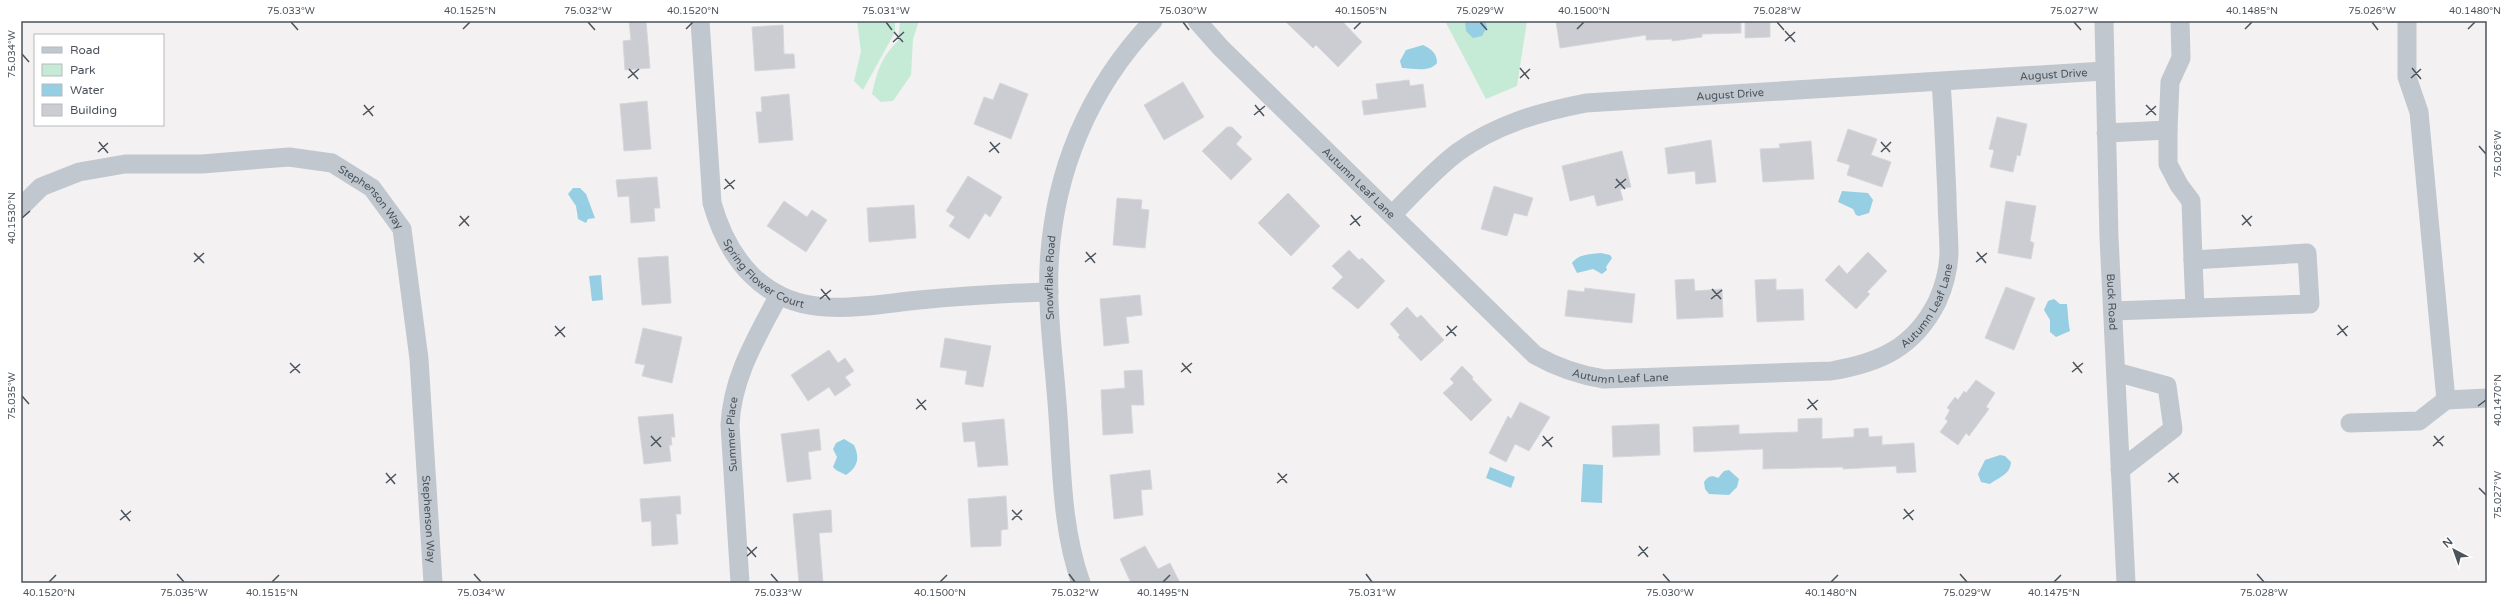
<svg xmlns="http://www.w3.org/2000/svg" width="2508" height="604" viewBox="0 0 2508 604" font-family="'Varela Round',sans-serif">
<rect width="100%" height="100%" fill="#f3f1f1"/>
<path fill="#c5ebd6" d="M857,21H895V32L863,90L854,81L861,51Z
M900,21H919L913,39L911,75L893,101L881,102L872,94C877,72 881,57 898,41Z
M1445,21H1527L1517,86L1486,99Z"/>
<path fill="#96cee4" d="M1465,21H1485L1487,27L1482,36L1473,38L1466,31Z
M1423,45C1431,49 1437,53 1437,63C1429,73 1413,68 1402,68L1400,61L1406,50Z
M573,188H580L586,194L595,218L588,219L586,223L578,219L576,206L568,194Z
M1842,191L1868,193L1873,200L1869,213L1859,216L1856,215L1853,209L1838,202Z
M1601,253L1610,255L1612,258L1606,267L1607,270L1602,274L1593,269L1577,273L1572,263C1578,254 1591,254 1601,253Z
M601,275L603,300L592,301L589,276Z
M2054,299L2060,304H2067C2068,313 2068,322 2070,331L2056,337L2050,332V320L2044,310L2048,301Z
M844,439L854,445C860,458 858,467 846,475L836,470L833,467L837,457L833,449L836,443Z
M2000,455L2005,456L2011,462C2010,475 1999,477 1990,484L1981,482L1978,474L1985,460Z
M1583,464L1603,465L1602,503L1581,502Z
M1490,467L1515,477L1511,488L1486,478Z
M1729,470L1739,479L1737,487L1729,495L1709,494L1705,489L1704,482C1708,476 1712,475 1718,478L1724,471Z"/>
<path fill="#cbcdd3" stroke="#d6d7db" d="M629,21H646L650,68L625,70L623,41L631,40Z
M1285,21H1342L1362,42L1338,67L1316,45L1313,48Z
M1556,21H1741V33L1702,34V37L1672,41V39L1646,40V35L1560,48Z
M1745,21H1770V37L1745,38Z
M783,25L784,54H794L795,68L755,71L752,27Z
M1409,80L1410,86L1423,84L1426,107L1364,115L1362,101L1378,99L1376,84Z
M1183,82L1204,117L1164,140L1144,105Z
M1000,83L1028,94L1011,139L974,124L984,97L993,100Z
M789,94L793,140L759,143L756,112H762L761,97Z
M647,101L651,149L624,151L620,104Z
M1997,117L2027,124L2020,156L2017,155L2013,172L1990,167L1994,150L1989,149Z
M1227,127H1232L1242,137L1236,144L1252,159L1231,180L1202,151Z
M1848,129L1877,139L1871,155L1891,162L1882,187L1847,175L1850,165L1837,161Z
M1711,140L1716,182L1696,184L1695,171L1668,174L1665,148Z
M1811,141L1814,179L1763,182L1760,149L1780,148L1779,144Z
M1622,151L1631,187L1620,189L1623,200L1597,206L1594,195L1570,201L1562,166Z
M968,176L1002,197L990,217L985,213L969,239L949,226L955,217L946,211Z
M657,177L660,208H654L655,221L631,223L629,196L618,197L616,180Z
M1494,186L1533,198L1527,216L1514,213L1507,236L1481,229Z
M1288,193L1320,226L1291,256L1258,223Z
M1117,198L1142,200L1141,209L1149,210L1145,248L1113,245Z
M784,201L807,217L812,210L827,220L806,252L767,226Z
M2006,201L2036,206L2030,241L2034,243L2031,259L1998,253Z
M914,205L916,238L869,242L867,208Z
M1349,250L1359,260L1362,258L1385,281L1358,309L1332,288L1343,277L1332,266Z
M1868,252L1887,271L1867,292L1870,294L1856,309L1825,280L1839,265L1847,274Z
M668,256L671,303L642,305L638,258Z
M1694,279L1695,291L1722,289L1723,317L1677,319L1675,280Z
M1776,279V290L1803,289L1804,320L1757,322L1755,280Z
M2006,287L2035,298L2014,350L1985,338Z
M1585,288L1635,294L1632,323L1565,316L1568,290L1584,292Z
M1140,295L1142,315L1126,317L1129,343L1104,346L1100,299Z
M1407,307L1417,318L1421,315L1444,340L1421,361L1398,337L1400,335L1390,324Z
M643,328L682,337L672,383L642,376L645,365L635,363Z
M945,338L991,346L983,387L965,384L967,371L940,367Z
M829,350L838,363L845,358L854,371L845,377L851,385L835,396L829,387L808,401L791,375Z
M1462,366L1473,377L1472,379L1492,400L1471,421L1443,393L1454,383L1450,379Z
M1142,370L1144,405H1131L1133,433L1103,435L1101,390L1125,388L1124,371Z
M1976,380L1995,393L1986,407L1989,409L1969,436L1966,433L1958,445L1940,432L1948,421L1945,419L1950,410L1947,408L1955,397L1958,400L1964,391L1966,393Z
M1520,402L1550,417L1529,451L1515,444L1506,462L1489,453L1508,416L1511,419Z
M673,414L675,437H671L672,445H669L671,461L644,464L638,417Z
M1822,418V439L1854,437V429L1868,428L1869,437L1882,436V445L1914,443L1916,472L1897,473L1896,466L1843,469V467L1763,469V449L1694,452L1693,427L1739,425V434L1798,432V419Z
M1004,419L1008,465L978,467L975,441L964,442L962,423Z
M1659,424L1660,455L1613,457L1612,426Z
M819,429L821,450L808,452L811,479L787,482L781,434Z
M1150,470L1152,489L1141,490L1143,515L1114,519L1110,475Z
M680,496L681,514H676L678,544L652,546L651,521L642,522L640,499Z
M1006,496L1008,529L1001,530V546L971,547L968,499Z
M831,510L832,532L819,533L823,583H799L793,514Z
M1145,546L1158,569L1170,563L1180,583H1131L1120,559Z"/>
<g fill="none" stroke-linecap="round" stroke-linejoin="round">
<g stroke="#c1c7ce" stroke-width="19">
<path id="s1" d="M700,21L712,203C728,259 763,304 826,307C857,309 889,303 919,300C963,296 1005,293 1049,292"/>
<path id="s2" d="M1197,21L1221,48L1535,355C1558,368 1578,375 1604,379L1831,371C1879,363 1914,348 1937,302C1944,287 1948,272 1949,255C1949,235 1947,215 1947,195C1945,157 1944,120 1941,83"/>
<path id="s3" d="M2104,21L2109,238L2126,583"/>
<path d="M2407,21V77L2419,112L2446,400L2487,398"/>
<path d="M2168,130L2170,82L2181,58L2180,21"/>
<path d="M2106,133L2168,130V164L2179,185L2191,201L2193,260"/>
<path id="s4" d="M21,207L41,187L79,172L125,164H202L289,157L332,163L372,188L402,229L419,359L433,583"/>
<path id="s5" d="M1392,215C1413,194 1434,170 1458,152C1497,124 1540,112 1586,103L2104,71"/>
<path d="M2113,311L2310,304L2307,253L2193,260L2195,308"/>
<path d="M2116,372L2167,386L2173,429L2120,470"/>
<path d="M2350,423L2419,421L2446,400"/>
<path id="s6" d="M740,583L730,425C732,377 757,337 779,295"/>
<path id="s7" d="M1081,583C1062,530 1062,472 1058,416C1055,367 1047,317 1049,268C1053,174 1088,89 1153,21"/>
</g>
</g>
<path fill="none" stroke="#4b535c" stroke-width="1.5" d="M291,22L298,30M588,22L595,30M886,22L892,30M1183,22L1189,30M1480,22L1487,30M1777,22L1784,30M2074,22L2081,30M2372,22L2378,30M463,29L470,22M686,29L693,22M1354,29L1361,22M1577,29L1584,22M2245,29L2252,22M2468,29L2475,22M1785,31L1795,42M894,32L903,42M1785,41L1795,32M893,42L904,32M22,54L29,62M1520,68L1529,79M2412,68L2421,79M629,69L638,79M628,78L639,69M1520,78L1530,69M2411,78L2421,69M364,105L373,116M1255,105L1264,116M2146,105L2156,115M363,115L374,106M1254,115L1265,106M2146,115L2156,106M99,142L108,153M990,142L999,153M1881,142L1890,152M2479,146L2486,154M98,152L108,143M989,152L1000,143M1881,152L1891,142M725,179L734,189M1616,179L1625,189M1615,188L1626,179M724,189L735,180M1351,215L1360,226M2242,215L2251,226M460,216L469,226M22,218L30,211M1350,225L1361,216M2242,225L2252,216M459,226L469,216M1086,252L1095,263M1977,252L1986,263M194,253L204,263M194,262L204,253M1085,262L1096,253M1976,262L1987,253M821,289L830,300M1712,289L1721,299M820,299L831,290M1711,299L1722,290M2338,325L2347,336M555,326L565,337M1447,326L1456,336M2337,335L2348,326M555,336L565,327M1446,336L1457,326M2073,362L2082,373M290,363L300,373M1182,363L1191,373M1181,372L1192,363M2072,372L2083,363M290,373L300,364M22,396L29,404M917,399L926,410M1808,399L1817,410M2478,406L2486,400M916,409L926,400M1807,409L1818,400M651,436L661,447M1543,436L1552,447M2434,436L2443,446M651,446L661,437M1542,446L1553,437M2433,446L2444,436M386,473L395,484M1278,473L1287,483M2169,473L2178,483M2168,482L2179,473M386,483L396,474M1277,483L1287,474M2479,488L2486,495M1904,509L1913,520M121,510L130,521M1012,510L1022,520M1903,519L1914,510M120,520L131,511M1012,520L1022,510M1639,546L1648,557M747,547L756,557M747,556L757,547M1638,556L1648,547M177,574L184,582M474,574L481,582M771,574L778,582M1069,574L1075,582M1366,574L1372,582M1663,574L1670,582M1960,574L1967,582M2257,574L2264,582M49,582L56,575M272,582L279,575M940,582L947,575M1163,582L1170,575M1831,582L1838,575M2054,582L2061,575"/>
<g text-anchor="middle" dominant-baseline="central" stroke-width="3" stroke-linejoin="round" paint-order="stroke">
<g font-size="11" fill="#4b535c" stroke="#fff">
<text stroke="none"><textPath href="#s5" startOffset="698">August Drive</textPath></text>
<text stroke="none"><textPath href="#s5" startOffset="374">August Drive</textPath></text>
<text stroke="none"><textPath href="#s2" startOffset="229">Autumn Leaf Lane</textPath></text>
<text stroke="none"><textPath href="#s4" startOffset="376">Stephenson Way</textPath></text>
<text stroke="none"><textPath href="#s1" startOffset="274">Spring Flower Court</textPath></text>
<text stroke="none"><textPath href="#s7" startOffset="308">Snowflake Road</textPath></text>
<text stroke="none"><textPath href="#s3" startOffset="281">Buck Road</textPath></text>
<text stroke="none"><textPath href="#s2" startOffset="900">Autumn Leaf Lane</textPath></text>
<text stroke="none"><textPath href="#s2" startOffset="565">Autumn Leaf Lane</textPath></text>
<text stroke="none"><textPath href="#s6" startOffset="149">Summer Place</textPath></text>
<text stroke="none"><textPath href="#s4" startOffset="713">Stephenson Way</textPath></text>
</g>
</g>
<rect width="2508" height="604" fill="none" stroke="#ffffff" stroke-width="44"/>
<rect x="34" y="34" width="130" height="92" fill="#ffffff" stroke="#b7babe"/>
<rect x="42" y="47" width="20" height="6" fill="#c1c7ce" stroke="#b7babe"/>
<text x="70" y="54" font-size="12" fill="#4b535c">Road</text>
<rect x="42" y="64" width="20" height="12" fill="#c5ebd6" stroke="#b7babe"/>
<text x="70" y="74" font-size="12" fill="#4b535c">Park</text>
<rect x="42" y="84" width="20" height="12" fill="#96cee4" stroke="#b7babe"/>
<text x="70" y="94" font-size="12" fill="#4b535c">Water</text>
<rect x="42" y="104" width="20" height="12" fill="#cbcdd3" stroke="#b7babe"/>
<text x="70" y="114" font-size="12" fill="#4b535c">Building</text>
<g transform="translate(2454 550) rotate(319)" stroke="#ffffff" stroke-width="3" paint-order="stroke">
<path d="M0-3L7 15L0 10L-7 15Z" fill="#4b535c"/>
<text y="-6" font-size="11" font-weight="bold" text-anchor="middle" fill="#4b535c">N</text>
</g>
<rect x="22" y="22" width="2464" height="560" fill="none" stroke="#4b535c" stroke-width="1.5"/>
<g font-size="10" text-anchor="middle" fill="#4b535c">
<text x="291" y="14">75.033°W</text>
<text x="470" y="14">40.1525°N</text>
<text x="588" y="14">75.032°W</text>
<text x="693" y="14">40.1520°N</text>
<text x="886" y="14">75.031°W</text>
<text x="1183" y="14">75.030°W</text>
<text x="1361" y="14">40.1505°N</text>
<text x="1480" y="14">75.029°W</text>
<text x="1584" y="14">40.1500°N</text>
<text x="1777" y="14">75.028°W</text>
<text x="2074" y="14">75.027°W</text>
<text x="2252" y="14">40.1485°N</text>
<text x="2372" y="14">75.026°W</text>
<text x="2475" y="14">40.1480°N</text>
<text transform="translate(11 54) rotate(-90)" y="4">75.034°W</text>
<text transform="translate(2497 154) rotate(-90)" y="4">75.026°W</text>
<text transform="translate(11 218) rotate(-90)" y="4">40.1530°N</text>
<text transform="translate(11 396) rotate(-90)" y="4">75.035°W</text>
<text transform="translate(2497 400) rotate(-90)" y="4">40.1470°N</text>
<text transform="translate(2497 495) rotate(-90)" y="4">75.027°W</text>
<text x="49" y="596">40.1520°N</text>
<text x="184" y="596">75.035°W</text>
<text x="272" y="596">40.1515°N</text>
<text x="481" y="596">75.034°W</text>
<text x="778" y="596">75.033°W</text>
<text x="940" y="596">40.1500°N</text>
<text x="1075" y="596">75.032°W</text>
<text x="1163" y="596">40.1495°N</text>
<text x="1372" y="596">75.031°W</text>
<text x="1670" y="596">75.030°W</text>
<text x="1831" y="596">40.1480°N</text>
<text x="1967" y="596">75.029°W</text>
<text x="2054" y="596">40.1475°N</text>
<text x="2264" y="596">75.028°W</text>
</g>
</svg>
